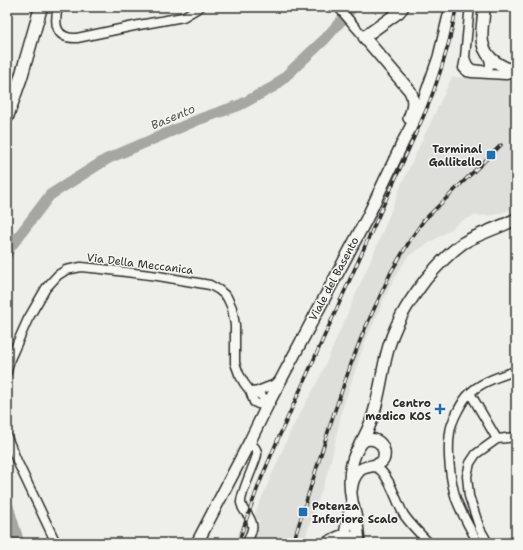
<svg xmlns="http://www.w3.org/2000/svg" width="523" height="550" viewBox="0 0 523 550" font-family="'Shantell Sans',sans-serif">
<rect width="100%" height="100%" fill="#eeeeea"/>
<filter id="ink" filterUnits="userSpaceOnUse"><feTurbulence type="fractalNoise" baseFrequency=".025" numOctaves="2"/><feDisplacementMap in="SourceGraphic" scale="8" xChannelSelector="R" yChannelSelector="G"/><feConvolveMatrix kernelMatrix="1 2 1 2 8 2 1 2 1" color-interpolation-filters="sRGB"/></filter>
<g filter="url(#ink)">
<path fill="#dededb" d="M452,77L516,80V207L506,211L494,215L474,216L461,221L451,229L407,257L396,276L385,297L363,347L342,410L333,452L327,475L308,529L304,543H265V542L254,539L260,521L254,516L267,486L292,428L319,379L379,241L402,183Z"/>
<g fill="none" stroke-linecap="round" stroke-linejoin="round">
<path stroke="#a6a6a3" stroke-width="11" d="M7,254L9,249L50,195L107,159L200,119L240,105L275,86L325,39L353,7
M7,503L19,543"/>
<defs>
<path id="minor" d="M58,7C54,24 55,39 77,38L139,25L183,17L200,7
M338,7L364,37
M470,7L469,15L465,57C466,61 467,65 471,68C474,70 477,69 480,70C492,71 491,65 488,56
M465,58L463,68L467,72L472,73L506,75L516,73
M7,372L10,359L28,319L46,288L58,275L66,270L81,267L102,269L158,276L210,285L219,290L227,297L232,308L235,325V363L239,374L244,383L250,391L254,402C259,405 262,405 268,404C264,396 259,392 250,391
M255,392L273,385L281,380
M470,393L497,439
M7,437L17,461L56,543
M372,467C375,467 378,468 380,470C390,478 397,503 404,515C411,525 420,534 429,543
M247,543C252,530 256,526 247,514C244,511 242,508 241,503C240,495 253,468 256,458C259,451 256,447 249,443
M324,543C336,536 349,527 358,543
M478,543C470,528 462,515 456,499C450,479 447,452 450,432C451,422 462,401 469,394C479,383 502,375 516,371
M488,543L480,529L469,496L467,476L470,463L476,454L497,439L516,437"/>
<path id="major" d="M403,7L399,12L364,37L410,91C415,100 413,109 409,118
M484,7C484,16 482,24 482,32C480,56 497,65 516,72
M360,444C377,418 379,387 386,357C393,326 407,304 426,279C437,266 449,253 463,243C480,233 499,228 516,219
M351,491C352,484 353,477 359,471C366,463 387,470 384,451C383,447 381,443 377,441C373,439 369,439 365,440C360,443 359,447 356,452C349,467 349,485 352,501C353,507 355,512 356,519C358,527 358,535 359,543
M197,543L249,443L268,404L367,218L404,140L415,119L425,97L439,57L451,7
M345,543L346,529L351,506"/>
<path id="highway" d="M7,117L21,77L41,7"/>
</defs>
<use href="#minor" stroke="#2b2b2b" stroke-width="11"/>
<use href="#major" stroke="#2b2b2b" stroke-width="14"/>
<use href="#highway" stroke="#2b2b2b" stroke-width="15"/>
<use href="#minor" stroke="#f6f6f2" stroke-width="8"/>
<use href="#major" stroke="#f6f6f2" stroke-width="11"/>
<use href="#highway" stroke="#f6f6f2" stroke-width="12"/>
<defs>
<path id="rail" d="M238,543L259,484L278,439L424,115C435,90 443,64 450,38C452,27 455,17 456,7
M293,543L333,416L351,364L363,333L391,272L412,237L424,220L501,145"/>
</defs>
<use href="#rail" stroke="#2b2b2b" stroke-width="3.5"/>
<use href="#rail" stroke="#f6f6f2" stroke-width="2" stroke-dasharray="6" stroke-linecap="butt"/>
</g>
</g>
<g fill="#1f6fb2" stroke="#f6f6f2" stroke-width="1.5">
<rect x="486" y="150" width="10" height="10" rx="2"/>
<path d="M438 403h4v4h4v4h-4v4h-4v-4h-4v-4h4z"/>
<rect x="298" y="507" width="10" height="10" rx="2"/>
</g>
<g text-anchor="middle" dominant-baseline="central" stroke-width="3" stroke-linejoin="round" paint-order="stroke">
<g font-size="11" font-weight="bold" fill="#2b2b2b" stroke="#f6f6f2" text-anchor="end">
<text x="482" y="149">Terminal<tspan x="482" dy="13">Gallitello</tspan></text>
<text x="431" y="403">Centro<tspan x="431" dy="13">medico KOS</tspan></text>
<text x="312" y="506" text-anchor="start">Potenza<tspan x="312" dy="13">Inferiore Scalo</tspan></text>
</g>
<g font-size="11" fill="#2b2b2b" stroke="#f6f6f2">
<text transform="translate(140 264) rotate(7)">Via Della Meccanica</text>
<text transform="translate(334 279) rotate(-62)">Viale del Basento</text>
</g>
<g font-size="12" font-style="italic" fill="#565655" stroke="#f6f6f2">
<text transform="translate(173 117) rotate(-23)">Basento</text>
</g>
</g>
<rect width="523" height="550" fill="none" stroke="#f6f6f2" stroke-width="24"/>
<rect x="12" y="12" width="499" height="526" fill="none" stroke="#2b2b2b" stroke-width="1.5" filter="url(#ink)"/>
</svg>
